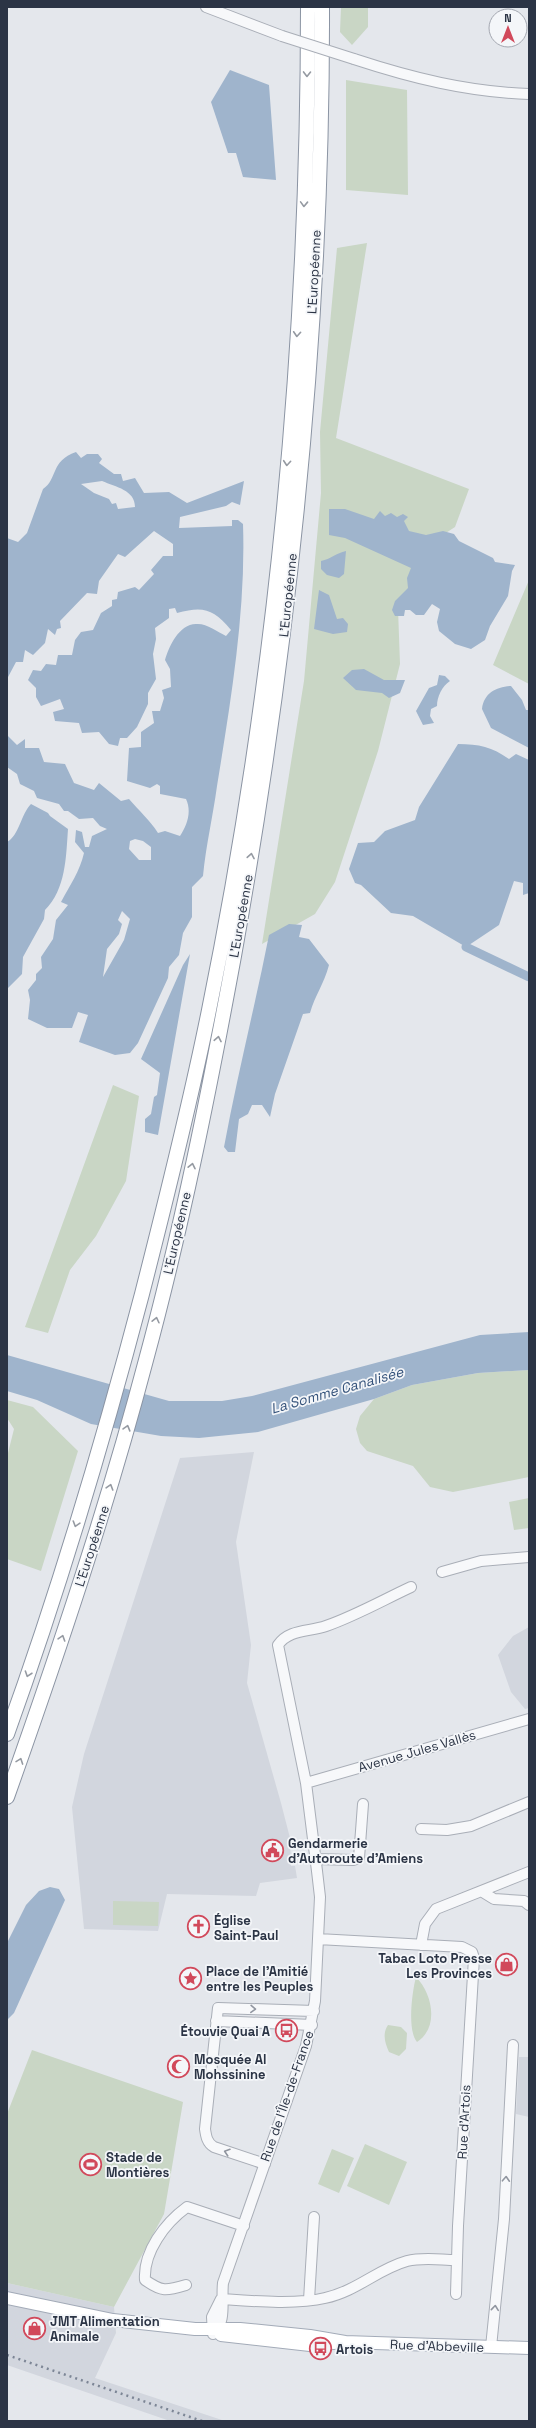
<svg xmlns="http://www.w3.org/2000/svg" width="536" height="2428" viewBox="0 0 536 2428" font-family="'Space Grotesk',sans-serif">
<rect width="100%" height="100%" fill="#e4e7ec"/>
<path fill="#d2d6de" d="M254,1452L236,1542L251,1645L247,1683L281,1803L290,1838L291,1866H295L297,1878L260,1883L256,1896L167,1894L158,1931L84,1929L72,1807L84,1754L180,1458Z
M529,1627V1708L525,1709L511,1692L498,1655L513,1636Z
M519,2057H529V2117L516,2114Z
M7,2283L114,2307L116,2333L95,2378L225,2421H170L7,2365Z"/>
<path fill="#c9d6c5" d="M341,7H368V27L352,45L340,32Z
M346,80L407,90L408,195L346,190Z
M367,243L336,438L469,489L455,527L432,542L398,609L400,664L378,751L335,882L315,914L262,944L304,681L321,493L320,432L337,248Z
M529,580V684L493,665Z
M113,1085L139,1096L126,1181L96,1236L70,1270L48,1333L25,1327Z
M529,1370V1477L453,1492L430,1487L413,1466L367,1451L360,1443L356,1429L360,1416L374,1399L412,1385L478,1373Z
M7,1400L33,1407L78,1451L41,1571L7,1559V1457L14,1429L7,1418Z
M529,1498V1528L514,1530L509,1502Z
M113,1901L159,1902L158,1926L113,1925Z
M416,1977C433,1994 439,2028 417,2042C407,2030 412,1992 416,1977Z
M388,2025L401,2027L407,2033L406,2049L399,2056L389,2052C385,2043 382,2034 388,2025Z
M32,2050L183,2102L164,2214L114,2307L7,2283V2114Z
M365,2144L407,2162L389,2205L347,2186Z
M332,2149L354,2158L339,2193L318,2184Z"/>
<path fill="#9fb4cc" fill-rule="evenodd" d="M230,70L269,85L276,180L243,177L236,153H228L211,102Z
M76,452L81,458L87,454H98L102,459L99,463L114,474H121L123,481L135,478L144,493L169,492L187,503L244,481L240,505L232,502L226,506L180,517L179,528L232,526V520H238L243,524C246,611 231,700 217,786C213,816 206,845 203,876L192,887V917L183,933L179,955L169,967L168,978L138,1043L130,1053L115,1055L79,1042L88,1015L78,1012L72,1028H47L28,1019L30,1000L28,990L36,980V974L42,968L41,957L53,939L56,920L68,905L61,902C70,885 80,871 84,853L75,842L76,830L82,832L85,847H89L92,836L107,829L100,826L93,818L79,819L68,811H64L59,804L37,798L34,791L20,784L17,774L7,767V735L17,745L25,739V748H39L44,762L65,764L74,783L94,790L99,783L121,801L129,799C139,811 150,820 158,833L165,831L180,836C187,825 192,812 186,799L160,794V786L157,784L150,788L127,781L129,748L141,747V732L154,723L152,711H160L164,698L162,690L171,687L170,669L165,660C169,646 180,622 198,624C207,624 218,632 226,636L231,630C213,609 204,606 177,613L175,608L169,609V618L155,628L156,639L153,654L156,679L148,693V704L137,727L127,738H120L118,746L109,744L99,732L82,733L79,723L55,721L53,712L64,709L60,699L41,706L36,697V688L28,680L33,670L41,671L46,664L56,665L58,655H72L75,640L81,632L93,630L101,613L112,606V600L117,599L118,592L135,587L139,590L154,574L151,570L163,556H173V544L154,531L125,557L118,554L99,581L97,594L87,593L60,621L61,628L57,629L55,635L48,629L45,643L33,655L25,650L23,662H16L7,679V538L18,542L27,533L43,489C58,479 50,461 76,452ZM102,481C116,487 135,490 135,507L118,509L116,503L112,504L109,499L94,493L81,484ZM135,839L143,841L151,847V860H139L129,849L130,841ZM122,911L130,919L124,940L103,977L107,949L119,934L122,924L118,920Z
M329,509H345L374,519L380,511L385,516L391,513L397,517L403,514L408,517L404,521L409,531L426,535L443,531L454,534L459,541L493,558L495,562L515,565L512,571L508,596L490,626L485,640L471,649L455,644L439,631L437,622L440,609L432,604L424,615H416L410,610H405L404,616H395L392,610L395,601L408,588L407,578L411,568L345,538L329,535Z
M346,551L344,574L339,578L327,575L321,569V561C331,559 336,553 346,551Z
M319,590L329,595L337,619L343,618L348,624L347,632L333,634L314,629Z
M364,669L384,680H405L400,693L389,698L382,693L356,690L343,678L352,670Z
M439,675L445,676L450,681C442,686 437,697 437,706L431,709L430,716L434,723L423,725L416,711L429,688L437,685Z
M511,686L522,700L526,710H529V748L491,728L482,709C484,693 496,687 511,686Z
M458,744C479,744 492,747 509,759L516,754L529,760V893L523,895V883L514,881L499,925L466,947L413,916L391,913L361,885L355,883L349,869L358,843L374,842L385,831L415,820L419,807Z
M31,804L48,813L50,816L68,829C66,857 66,889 45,910L44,919L23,957L22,974L7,989V842C19,836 21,814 31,804Z
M289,924L302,925L299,937L309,939L329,965C324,984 315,995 310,1013L303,1014L275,1094L270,1117L262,1105H252L248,1114L239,1119L235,1152H228L224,1147C237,1076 255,1006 269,935Z
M190,954L158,1135L145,1132V1119L151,1114L154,1097L157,1095L160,1073L141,1059L183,965Z
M529,1332V1370L478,1373L412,1385L374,1399L258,1432L199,1438L161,1436L91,1424L37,1400L7,1391V1355L169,1401H222L252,1396L480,1335Z
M50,1887L59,1889L65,1900L14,2013L7,2020V1943L26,1905L39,1891Z"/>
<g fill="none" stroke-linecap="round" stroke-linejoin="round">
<path stroke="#9fb4cc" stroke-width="9" d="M466,947L529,977"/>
<defs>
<path id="minor" d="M206,7L282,36
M354,59C412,78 468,92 529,94
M442,1572L481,1561L529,1557
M306,1783L529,1719
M421,1829L447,1830L471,1826L529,1802
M316,1859L353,1860L359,1858L363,1804
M481,1891L494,1899L524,1901L529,1905
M318,1939L462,1947L472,1952L474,1958L458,2226L456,2294
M421,1945L425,1924L436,1909L529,1872
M216,2021L312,2025
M265,2164L214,2147C207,2143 206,2136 205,2129L218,2008L314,2011
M186,2285C166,2291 162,2292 145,2280C143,2252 165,2223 187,2207L244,2226
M221,2299L212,2317L213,2334C227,2323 221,2300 223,2283L306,2046L315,2001L320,1897L317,1871L306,1783L278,1645C289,1629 309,1632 326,1626C355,1616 383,1600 411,1587
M221,2299C251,2301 296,2305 325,2298C357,2291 378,2269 407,2261C423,2257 441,2260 456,2260
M309,2300L314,2217
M491,2347L504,2219L513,2045"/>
<path id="major" d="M7,2298L113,2320L195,2329H240L310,2336L345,2342
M221,2335L310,2345L345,2342L529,2348"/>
<path id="highway" d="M7,1734C59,1590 103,1442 142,1294C166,1200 190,1105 209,1010C276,681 308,343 308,7
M7,1797C58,1653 107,1508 146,1360C182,1227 209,1092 234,956C290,643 323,325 322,7"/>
</defs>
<use href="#minor" stroke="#a9aeb7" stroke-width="12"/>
<use href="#major" stroke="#a3abb8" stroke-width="14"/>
<use href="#highway" stroke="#8b94a3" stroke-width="16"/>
<use href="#minor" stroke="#f7f8fa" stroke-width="10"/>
<use href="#major" stroke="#fff" stroke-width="12"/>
<use href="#highway" stroke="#fff" stroke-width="14"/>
<path stroke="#7d8696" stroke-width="2.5" stroke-dasharray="2 4" stroke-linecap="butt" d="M7,2355L202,2421"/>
<defs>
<path id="minor-bridge" d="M282,36L354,59"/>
</defs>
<use href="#minor-bridge" stroke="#a9aeb7" stroke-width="12" stroke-linecap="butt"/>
<use href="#minor-bridge" stroke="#f7f8fa" stroke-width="10"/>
</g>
<defs><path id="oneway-chevron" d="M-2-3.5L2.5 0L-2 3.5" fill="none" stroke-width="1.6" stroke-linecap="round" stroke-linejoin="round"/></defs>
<g stroke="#959aa2">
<use href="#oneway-chevron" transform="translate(307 74) rotate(91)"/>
<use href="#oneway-chevron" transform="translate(304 204) rotate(92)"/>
<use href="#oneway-chevron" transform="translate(297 334) rotate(94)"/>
<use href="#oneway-chevron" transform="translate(287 463) rotate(95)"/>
<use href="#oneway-chevron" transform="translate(251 856) rotate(-80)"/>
<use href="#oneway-chevron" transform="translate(218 1039) rotate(-79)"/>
<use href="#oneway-chevron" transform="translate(192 1166) rotate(-78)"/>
<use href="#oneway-chevron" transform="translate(156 1320) rotate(-77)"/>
<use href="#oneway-chevron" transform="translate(127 1428) rotate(-74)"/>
<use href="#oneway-chevron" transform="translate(110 1487) rotate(-73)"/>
<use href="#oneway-chevron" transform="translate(76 1524) rotate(107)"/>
<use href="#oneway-chevron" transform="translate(62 1638) rotate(-72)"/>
<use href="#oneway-chevron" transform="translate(28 1674) rotate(109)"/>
<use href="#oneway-chevron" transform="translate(20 1761) rotate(-70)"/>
</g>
<g stroke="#9196a0">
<use href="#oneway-chevron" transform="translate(253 2009) rotate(2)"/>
<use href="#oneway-chevron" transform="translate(227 2152) rotate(-162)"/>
<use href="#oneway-chevron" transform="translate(506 2179) rotate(-87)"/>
<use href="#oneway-chevron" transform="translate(495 2308) rotate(-84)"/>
</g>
<defs>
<symbol id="civic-ring" viewBox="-11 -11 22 22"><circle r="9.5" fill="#f4f6f9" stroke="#d1495b" stroke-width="1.5"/><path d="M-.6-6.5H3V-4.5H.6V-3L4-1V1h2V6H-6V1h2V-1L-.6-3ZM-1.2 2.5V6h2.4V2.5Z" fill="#d1495b"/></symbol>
<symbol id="church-ring" viewBox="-11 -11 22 22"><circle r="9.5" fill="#f4f6f9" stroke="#d1495b" stroke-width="1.5"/><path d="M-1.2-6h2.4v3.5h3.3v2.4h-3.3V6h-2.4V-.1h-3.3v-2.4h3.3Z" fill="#d1495b"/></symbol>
<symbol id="shop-ring" viewBox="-11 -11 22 22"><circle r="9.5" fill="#f4f6f9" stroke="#d1495b" stroke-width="1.5"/><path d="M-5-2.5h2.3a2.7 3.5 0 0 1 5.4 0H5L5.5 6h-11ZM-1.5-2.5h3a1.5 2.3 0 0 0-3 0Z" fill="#d1495b"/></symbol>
<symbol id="sight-ring" viewBox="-11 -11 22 22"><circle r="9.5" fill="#f4f6f9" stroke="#d1495b" stroke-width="1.5"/><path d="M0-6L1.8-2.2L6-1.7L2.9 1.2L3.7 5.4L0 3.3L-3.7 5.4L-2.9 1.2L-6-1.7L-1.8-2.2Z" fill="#d1495b"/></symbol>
<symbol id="bus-ring" viewBox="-11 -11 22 22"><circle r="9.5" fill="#f4f6f9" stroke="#d1495b" stroke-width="1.5"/><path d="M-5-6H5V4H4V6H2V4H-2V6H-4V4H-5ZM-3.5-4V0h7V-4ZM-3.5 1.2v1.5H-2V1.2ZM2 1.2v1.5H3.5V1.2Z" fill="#d1495b"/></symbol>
<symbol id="mosque-ring" viewBox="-11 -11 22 22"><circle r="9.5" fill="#f4f6f9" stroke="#d1495b" stroke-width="1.5"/><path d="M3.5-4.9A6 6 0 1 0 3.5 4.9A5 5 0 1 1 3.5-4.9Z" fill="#d1495b"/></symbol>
<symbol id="stadium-ring" viewBox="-11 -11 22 22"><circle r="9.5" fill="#f4f6f9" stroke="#d1495b" stroke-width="1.5"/><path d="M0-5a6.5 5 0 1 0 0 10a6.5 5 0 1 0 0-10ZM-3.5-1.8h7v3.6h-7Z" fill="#d1495b"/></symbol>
</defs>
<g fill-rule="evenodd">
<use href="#civic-ring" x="260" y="1838" width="25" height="25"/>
<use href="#church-ring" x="186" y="1914" width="25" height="25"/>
<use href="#shop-ring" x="494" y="1952" width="25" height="25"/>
<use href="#sight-ring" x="178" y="1966" width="25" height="25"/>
<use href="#bus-ring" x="274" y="2018" width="25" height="25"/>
<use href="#mosque-ring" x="166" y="2054" width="25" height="25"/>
<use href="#stadium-ring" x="78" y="2152" width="25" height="25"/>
<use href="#shop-ring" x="22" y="2316" width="25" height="25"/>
<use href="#bus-ring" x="308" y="2336" width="25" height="25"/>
</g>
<g text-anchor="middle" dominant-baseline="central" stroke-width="3.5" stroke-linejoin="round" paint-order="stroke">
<g font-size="13" fill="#2b3445" stroke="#f4f6f9">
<text transform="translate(314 272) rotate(-87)">L'Européenne</text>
<text transform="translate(288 595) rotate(-84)">L'Européenne</text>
<text transform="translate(241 916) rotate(-80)">L'Européenne</text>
<text transform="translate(177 1233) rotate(-77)">L'Européenne</text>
<text transform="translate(92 1546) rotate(-72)">L'Européenne</text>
<text transform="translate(417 1751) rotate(-16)">Avenue Jules Vallès</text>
<text transform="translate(287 2096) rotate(-71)">Rue de l'Île-de-France</text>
<text transform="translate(464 2122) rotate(-87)">Rue d'Artois</text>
<text transform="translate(437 2346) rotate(2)">Rue d'Abbeville</text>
</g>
<g font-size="13" font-weight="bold" fill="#2b3445" stroke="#f4f6f9" text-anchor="start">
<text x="288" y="1843">Gendarmerie<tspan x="288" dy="15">d'Autoroute d'Amiens</tspan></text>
<text x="214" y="1920">Église<tspan x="214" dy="15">Saint-Paul</tspan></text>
<text x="492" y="1958" text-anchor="end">Tabac Loto Presse<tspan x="492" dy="15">Les Provinces</tspan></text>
<text x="206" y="1971">Place de l'Amitié<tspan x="206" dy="15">entre les Peuples</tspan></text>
<text x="270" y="2031" text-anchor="end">Étouvie Quai A</text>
<text x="194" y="2059">Mosquée Al<tspan x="194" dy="15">Mohssinine</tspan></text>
<text x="106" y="2157">Stade de<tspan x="106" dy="15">Montières</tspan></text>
<text x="50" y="2321">JMT Alimentation<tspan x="50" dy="15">Animale</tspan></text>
<text x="336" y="2349">Artois</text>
</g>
<g font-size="14" font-style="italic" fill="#34527a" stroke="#f4f6f9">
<text transform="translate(337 1390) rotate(-16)">La Somme Canalisée</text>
</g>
</g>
<rect width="536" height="2428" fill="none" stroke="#2b3445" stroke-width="16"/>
<g transform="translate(508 28)"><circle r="19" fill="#f4f6f9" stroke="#a4a8b1"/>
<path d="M0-3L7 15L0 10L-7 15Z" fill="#d1495b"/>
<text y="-6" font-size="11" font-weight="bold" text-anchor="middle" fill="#2b3445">N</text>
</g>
</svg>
